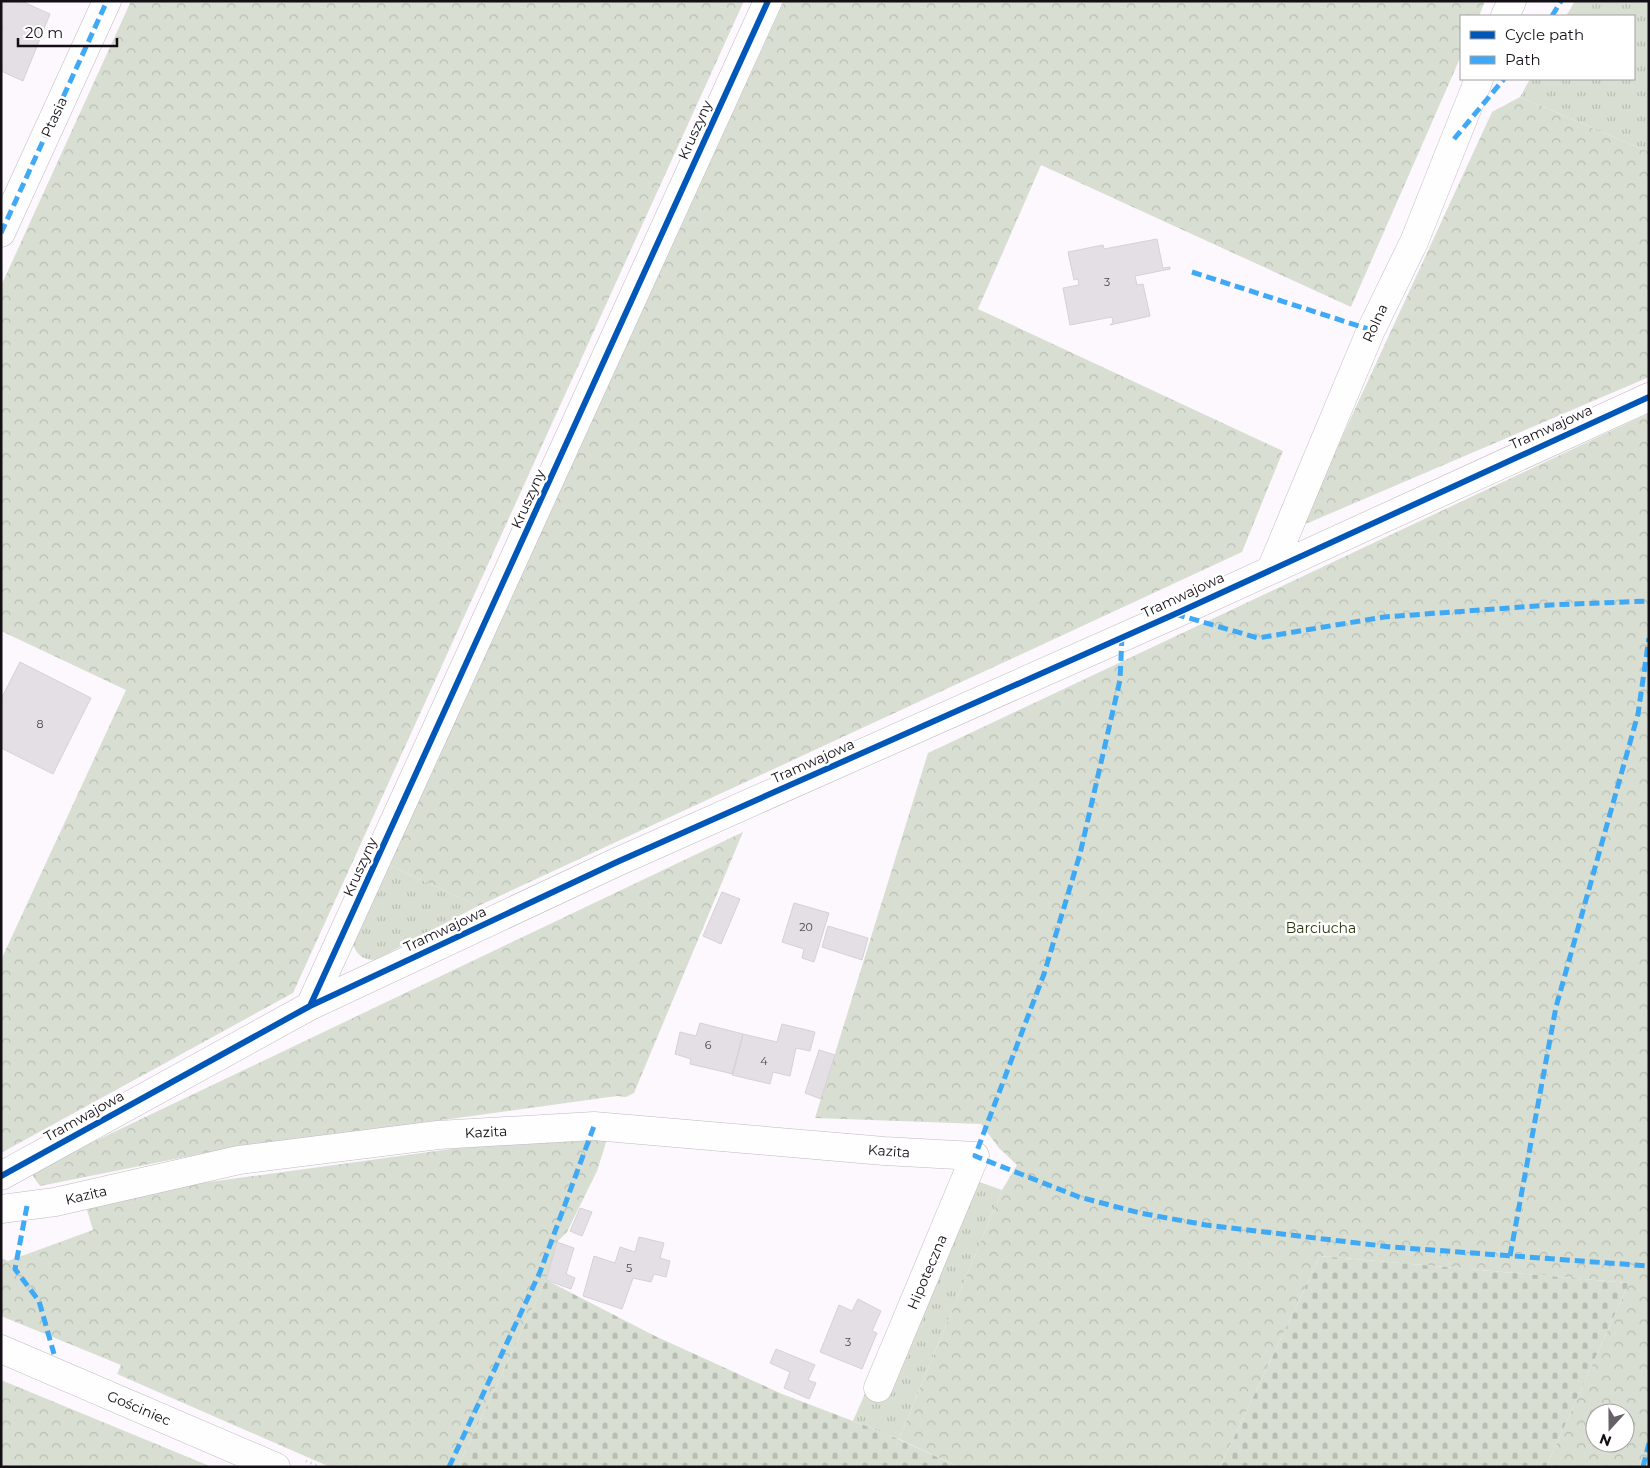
<svg xmlns="http://www.w3.org/2000/svg" width="1650" height="1468" viewBox="0 0 1650 1468" font-family="Montserrat,sans-serif">
<defs>
<pattern id="grass-tufts" width="24" height="20" patternUnits="userSpaceOnUse" patternTransform="scale(1.25)"><rect width="24" height="20" fill="#d8dfd2"/><path d="M3 7l-1-3M5 7V3M7 7l1-3M15 17l-1-3M17 17v-4M19 17l1-3" fill="none" stroke="#b8beb4"/></pattern>
<pattern id="forest-crowns" width="20" height="18" patternUnits="userSpaceOnUse" patternTransform="scale(1.25)"><rect width="20" height="18" fill="#d8dfd2"/><path d="M2 6a3 3 0 1 1 6 0M12 15a3 3 0 1 1 6 0" fill="none" stroke="#b8beb4"/></pattern>
<pattern id="cemetery-stones" width="16" height="16" patternUnits="userSpaceOnUse" patternTransform="scale(1.25)"><rect width="16" height="16" fill="#d8dfd2"/><path d="M2 7V4a2 2 0 0 1 4 0v3zM10 15v-3a2 2 0 0 1 4 0v3z" fill="#b8beb4"/></pattern>
</defs>
<rect width="100%" height="100%" fill="#fcf8fd"/>
<path fill="url(#grass-tufts)" d="M1575,1H1649V152L1520,97L1530,79H1634V16H1566Z
M389,865L478,906L375,960C363,960 357,955 353,944Z
M960,1175L1002,1190L899,1439L853,1421Z"/>
<path fill="url(#forest-crowns)" fill-rule="evenodd" d="M131,1H744L293,993L1,1153V960L126,690L1,631V286Z
M784,1H1485L1479,16H1461V56L1351,307L1041,165L978,309L1283,451L1242,552L478,906L389,865Z
M1520,97L1649,152V377L1301,526L1492,112Z
M1649,413V1467H1546L1629,1283L1320,1256L1220,1467H959L899,1439L1002,1190L1017,1165L999,1148L981,1124L815,1118L928,753ZM1595,1413H1625V1443H1595Z
M743,832L634,1093L626,1097L617,1096L210,1152L40,1186L30,1172Z
M608,1136L597,1171L567,1232L557,1242L546,1280L458,1467H330L117,1374L121,1365L1,1316V1258L8,1261L93,1230L85,1203L202,1183L458,1148Z
M1,1380L212,1467H1Z"/>
<path fill="url(#cemetery-stones)" d="M1320,1256L1629,1283L1546,1467H1220Z
M546,1280L655,1336L782,1394L887,1434L959,1467H458Z"/>
<path fill="#e3dfe4" stroke="#d6d1d7" d="M1,1H21L50,14L23,81L1,71V32L3,27L1,26Z
M1157,239L1163,268L1170,267V269L1135,276L1137,285L1143,284L1150,316L1110,325L1113,322L1112,317L1070,325L1063,288L1079,285L1078,279L1074,280L1068,252L1103,245L1104,249Z
M20,662L91,698L53,774L1,748V699Z
M722,892L740,899L721,944L703,936Z
M794,903L829,913L814,962L802,958L804,949L782,942Z
M828,926L868,938L862,960L822,947Z
M700,1023L743,1034L733,1074L690,1064L691,1059L675,1054L680,1032L696,1036Z
M782,1024L815,1032L810,1051L796,1048L790,1076L773,1072L770,1084L732,1075L743,1034L777,1042Z
M819,1050L835,1055L821,1099L805,1093Z
M580,1208L592,1212L582,1236L570,1231Z
M639,1237L664,1243L660,1258L670,1261L666,1277L654,1274L651,1282L633,1278L622,1309L583,1296L594,1256L615,1263L620,1247L635,1252Z
M557,1242L574,1248L566,1274L575,1278L571,1289L546,1280Z
M858,1299L881,1311L872,1331L877,1333L862,1369L820,1352L839,1305L852,1311Z
M776,1349L815,1365L808,1380L816,1383L809,1399L784,1388L790,1372L770,1363Z"/>
<g fill="none" stroke-linecap="round" stroke-linejoin="round">
<defs>
<path id="minor" d="M1505,16L1512,1
M1,233L107,1
M1272,567L1371,330L1414,242L1479,79
M310,1006L768,1
M1,1176L310,1006L617,862L1175,614L1649,397
M1,1209L55,1202L239,1160L438,1135L594,1126L884,1151L975,1156L878,1388
M1,1349L276,1467"/>
</defs>
<use href="#minor" stroke="#bfbac0" stroke-width="29"/>
<path stroke="#d2d1d3" stroke-width="3" stroke-dasharray="1 4" stroke-linecap="butt" d="M306,1461L320,1467"/>
<use href="#minor" stroke="#fffeff" stroke-width="28"/>
<path stroke="#3fa9f5" stroke-width="5" stroke-dasharray="10 5" stroke-linecap="butt" d="M1552,16L1561,1
M1454,139L1504,79
M1,233L107,1
M1192,272L1371,330
M1175,614L1258,638L1384,617L1550,605L1649,601
M1122,636L1120,680L1080,854L1044,974L975,1156L1079,1197L1140,1213L1206,1225L1391,1247L1649,1266
M27,1206L15,1269L39,1301L54,1354
M1510,1256L1556,1007L1638,714L1649,638
M449,1467L540,1272L594,1126
M1643,1467L1649,1443"/>
<defs>
<path id="cycleway" d="M310,1006L768,1
M1,1176L310,1006L617,862L1175,614L1649,397"/>
</defs>
<use href="#cycleway" stroke="#fff" stroke-width="9"/>
<use href="#cycleway" stroke="#0057b8" stroke-width="6"/>
</g>
<g text-anchor="middle" dominant-baseline="central" stroke-width="5" stroke-linejoin="round" paint-order="stroke">
<g font-size="11" fill="#4a454c">
<text x="1107" y="282">3</text>
<text x="40" y="724">8</text>
<text x="806" y="927">20</text>
<text x="708" y="1045">6</text>
<text x="764" y="1061">4</text>
<text x="629" y="1268">5</text>
<text x="848" y="1342">3</text>
</g>
<g font-size="14" fill="#140f16" stroke="#fff">
<text transform="translate(54 117) rotate(-65)">Ptasia</text>
<text transform="translate(695 130) rotate(-66)">Kruszyny</text>
<text transform="translate(1375 323) rotate(-65)">Rolna</text>
<text transform="translate(1551 427) rotate(-24)">Tramwajowa</text>
<text transform="translate(528 499) rotate(-66)">Kruszyny</text>
<text transform="translate(1183 595) rotate(-25)">Tramwajowa</text>
<text transform="translate(813 761) rotate(-24)">Tramwajowa</text>
<text transform="translate(360 867) rotate(-66)">Kruszyny</text>
<text transform="translate(445 929) rotate(-25)">Tramwajowa</text>
<text transform="translate(84 1116) rotate(-29)">Tramwajowa</text>
<text transform="translate(486 1132) rotate(-3)">Kazita</text>
<text transform="translate(889 1151) rotate(4)">Kazita</text>
<text transform="translate(86 1195) rotate(-13)">Kazita</text>
<text transform="translate(927 1272) rotate(-67)">Hipoteczna</text>
<text transform="translate(139 1408) rotate(23)">Gościniec</text>
</g>
<g font-size="14" fill="#233809" stroke="#fff">
<text x="1321" y="928">Barciucha</text>
</g>
</g>
<rect width="1650" height="1468" fill="none" stroke="#140f16" stroke-width="5"/>
<rect x="1460" y="15" width="175" height="65" fill="#ffffff" stroke="#a19fa2"/>
<rect x="1470" y="31" width="25" height="8" fill="#0057b8" stroke="#a19fa2"/>
<text x="1505" y="40" font-size="15" fill="#140f16">Cycle path</text>
<rect x="1470" y="56" width="25" height="8" fill="#3fa9f5" stroke="#a19fa2"/>
<text x="1505" y="65" font-size="15" fill="#140f16">Path</text>
<g transform="translate(1610 1428) rotate(201)"><circle r="24" fill="#ffffff" stroke="#a19fa2"/>
<path d="M0-4L9 19L0 12L-9 19Z" fill="#656167"/>
<text y="-8" font-size="14" font-weight="bold" text-anchor="middle" fill="#140f16">N</text>
</g>
<path d="M18 38v8h99v-8" fill="none" stroke="#140f16" stroke-width="2.5"/>
<text x="25" y="38" font-size="15" fill="#140f16" stroke="#ffffff" stroke-width="4" paint-order="stroke">20 m</text>
</svg>
